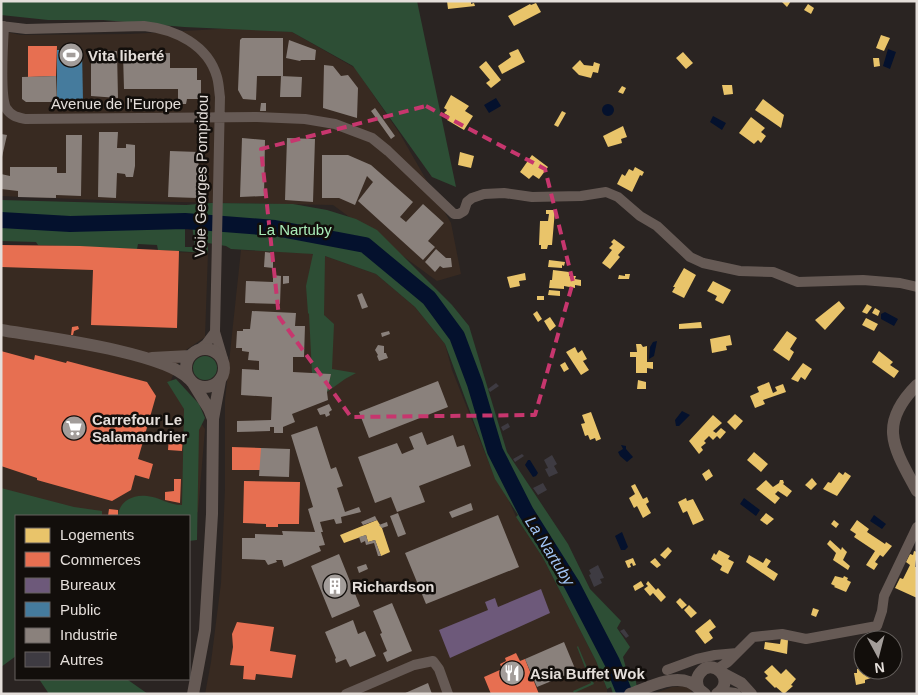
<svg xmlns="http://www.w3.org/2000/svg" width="918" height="695" viewBox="0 0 918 695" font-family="Helvetica,sans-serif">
<rect width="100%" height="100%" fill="#2a2422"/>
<path fill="#382a21" d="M237,28L292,32L355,68L400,134L451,223L461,274L437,281L333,205L126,201L1,196V31L21,35L130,34Z
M1,247L208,253L205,337L183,352L171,380L205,429L198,512L86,516L1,495Z
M241,250L305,253L325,256L376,274L415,307L445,344L452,370L495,478L509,501L516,517L543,558L596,661L607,689V693L205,694L211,662L221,583L225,489V400Z
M684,686L691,689L692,694H653L672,687Z"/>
<path fill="#2d4e35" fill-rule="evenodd" d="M1,1H417L456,187L432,177L353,66L292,32L184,27L103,20H48L1,15Z
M1,200L186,205L211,203L293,204L327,210L356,219L377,230L452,305L469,326L507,452L568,544L590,589L621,621L617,628L630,647L623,657L627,672L634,670L638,694H613L611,687L607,689L596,661L543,558L516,517L518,515L495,479L445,344L415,307L376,274L325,256L324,315L334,324L332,369L356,373L345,379L327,392L331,374L312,373L309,314L308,313L306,286L313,254L231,249L226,246L208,243V253L158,250L157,245L138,244L137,249L38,245L36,242L1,241ZM185,225H192L195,247H185Z
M193 368a12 12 0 1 1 24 0a12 12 0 1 1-24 0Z
M176,379L199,404L205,418L199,430L197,540L189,541V516H118C119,502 132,494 147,496C159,497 169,505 182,505L184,409L167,382Z
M1,488L74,507L102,511V516H16V656L1,667Z
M578,646L594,684L574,693L573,691L591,683L577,647Z
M39,679H129L128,680L148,694H49Z"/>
<path fill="#04112d" d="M888,49L896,52L890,69L883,66Z
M496,98L501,106L489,113L484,105Z
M602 110a6 6 0 1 1 12 0a6 6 0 1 1-12 0Z
M713,116L726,123L722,130L710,122Z
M885,312L898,319L894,326L881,319V314Z
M657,341L654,356L649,359L650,347L653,342Z
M682,411L690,415L679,426H676L675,420Z
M621,445L626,446V449L633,457L627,462L620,456L618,452L623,449Z
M528,460H530L538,473L536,476L533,477L525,465Z
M744,498L760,510L756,516L740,504Z
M874,515L886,524L882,529L870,521Z
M622,532L628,547L625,550H621L615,536Z"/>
<path fill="#e9c46a" d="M447,1H471V4L474,3L475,6L448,9Z
M781,1H791L787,7Z
M536,3L541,12L514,26L508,16L530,4L531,5Z
M808,4L814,8L811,14L804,10Z
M881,35L890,38L884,51L876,48Z
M518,49L525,62L502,74L498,66L511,57L509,53Z
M683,52L693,63L686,69L676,58Z
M873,58H879L880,66L874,67Z
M580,60L584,65L593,66L594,62L600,64L598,73L593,72L591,78L579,75L572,68Z
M486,61L501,80L491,88L486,83L490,80L479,67Z
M722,85H732L733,94L724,95Z
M622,86L626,88L623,94L618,92Z
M451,95L469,106L465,111L473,116L464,130L447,120L449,116L444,113L447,110L444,108Z
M763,99L784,115L781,128L755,110Z
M562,111L566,113L558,127L554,125Z
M751,117L765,128L761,132L766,136L761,143L758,140L754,144L739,133Z
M623,126L627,137L621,139L622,143L608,147L603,136Z
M460,152L474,156L471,168L458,165Z
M532,155L548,167L539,179L533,175L529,179L520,172Z
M635,167L644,172L642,176L640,175L632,192L617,184L622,174L625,176L629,169L633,171Z
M546,210H555L552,245H548L547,249H541V245H539L540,221H548L549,214H546Z
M614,239L625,247L618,255L620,257L610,269L602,263L612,250L609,248L613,244L611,242Z
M549,260L565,262L564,266L562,265V268L548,267Z
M684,268L696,275L684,298L672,292L675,287H673Z
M553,270L569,272V276H576L575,279L581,280V286L575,285V288L564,286V289L549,288L550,280H552Z
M525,273L526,280L519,281L520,286L510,288L507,277Z
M625,274H630L629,279H618L619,275L625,276Z
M713,281L731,290L723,304L715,300L717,296L707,291Z
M549,290L560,291V296L548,295Z
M537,296H544V300H537Z
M839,301L845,308L825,330L815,320Z
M867,304L872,307L867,314L862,312Z
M875,308L880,311L878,316L872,313Z
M537,311L542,319L538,322L533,314Z
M550,317L556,326L550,331L544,321Z
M866,318L878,324L874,331L862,325Z
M701,322L702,328L679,329V324Z
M787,331L797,338L790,349L794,352L789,361L773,350Z
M730,335L732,345L726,346L727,350L712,353L710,339Z
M636,344H641L643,347L647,346V362H653V369L647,368V373H636V357H630V352H637Z
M575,347L578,353L582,350L587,359L583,361L589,370L581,375L566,352Z
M879,351L893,362L890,365L899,371L894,378L872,362Z
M565,362L569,369L564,372L560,365Z
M803,363L812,369L805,380L801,377L798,382L791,379Z
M638,380L646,382V389H637Z
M769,382L773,393L777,391L775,387L783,384L786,392L763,400L765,404L755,408L750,396L759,392L757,387Z
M591,412L601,439L596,441L595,438L590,440L588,435L585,436L581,424L585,423L582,415Z
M735,414L743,421L735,430L727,422Z
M713,415L722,423L713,431L716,433L721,428L726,432L720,439L717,436L713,440L709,436L704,441L706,443L701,447L703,450L699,454L689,441Z
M754,452L768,464L761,472L747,460Z
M709,469L713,476L706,481L702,474Z
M839,472L843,475L845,472L851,476L837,496L823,489L828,482L831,483Z
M812,478L817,484L811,490L805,485Z
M766,480L773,487L779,483L780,480H783L784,483L783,484L792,491L787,497L778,491L775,494L780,498L775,504L756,489Z
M635,484L643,499L647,497L649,502L646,504L651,513L643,518L637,506L634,508L629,498L635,494L631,486Z
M686,498L687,501L693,499L704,520L693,525L687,511L683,513L678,502Z
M766,513L774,519L767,525L760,520Z
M377,520L382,528L390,552L381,556L375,540L368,542L366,535L344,543L340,535Z
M834,520L839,524L836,528L831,524Z
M857,520L869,529L867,532L885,544L886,542L892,546L883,557L880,555L875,562L878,564L874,570L866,565L875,551L854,537L856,534L850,530Z
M830,540L841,550L842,547L847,552L843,560L850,566L848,570L833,560L836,553L827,544Z
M668,547L672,551L665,559L660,555Z
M719,550L730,556L728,559L734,562L728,574L720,570L722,566L711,559L714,553L716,555Z
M914,551L917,552L915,567H917V598L895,588L900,578L903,579L910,565L906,562L910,554L913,555Z
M749,555L763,563L766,558L771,561L767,567L778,574L774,581L746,562Z
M633,558L636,565L633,566L632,563L630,564L631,567L628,568L625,561Z
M655,558L661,565L657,568L650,562Z
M835,576L843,578L844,576L848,578L847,580L851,582L846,592L834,587L835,586L831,584Z
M641,581L644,586L635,591L633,586Z
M648,581L656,590L658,588L666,597L661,602L653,593L650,596L644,589L648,586L646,584Z
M680,598L687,605L682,609L676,602Z
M689,605L697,613L691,618L684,610Z
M813,608L819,610L816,617L811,615Z
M710,619L716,627L709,632L713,638L705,644L695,631Z
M781,638L788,640L787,654L764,649L765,642L780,644Z
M772,665L781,674L786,669L796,679L791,685L793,686L784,694L776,687L775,688L765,678L768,676L764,672Z
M863,668V670H872L874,677L865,680V683L856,685L854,673H857V669Z"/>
<path fill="#e76f51" d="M28,46H57L56,76L28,77Z
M1,245L80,246L179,251L177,328L91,325L93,270L1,267Z
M78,326L79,329L74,331L73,335H71L72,327Z
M1,351L34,360L35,355L66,363L67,361L147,382L156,396L138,459L153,464L149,479L135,475L131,490L112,501L37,480V478L1,466Z
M169,436H183L182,451L168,450Z
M232,447L261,448V470H232Z
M174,479H181L180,503L165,500V492L174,491Z
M244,481L300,482L299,524H278V527H266V524L243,523Z
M109,509L118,510V516H108Z
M237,622L274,627L270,651L296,655L292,678L256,674L255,680L243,679L244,666L230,665L233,647L232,634Z
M516,653L520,661L525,659L539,694H491L484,677L502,669L500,664L506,661L505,658Z"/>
<path fill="#6d597a" d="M541,589L550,613L450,658L439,630L488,610L485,602L495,598L498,607Z"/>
<path fill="#457b9d" d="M57,50H82L83,101L57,102Z"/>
<path fill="#8a817c" d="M242,38H283V76H257L256,100L243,99L238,90L240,40Z
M289,40L316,50L315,60H301L300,61L286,58Z
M91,50L117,51L118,98L91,96Z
M170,53V68H197V80H201V99H187L186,104H178V89H124L123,54Z
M324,65L333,66L341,76L348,75L358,88L357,118L323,108Z
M56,76L57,102H26L22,99V77Z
M281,76L302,77L301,97H280Z
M261,103H266V111H260Z
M375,108L395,136L391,139L371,111Z
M99,132H118L117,148H126V144L135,145V166L133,177H126L125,174L117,173L116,198L98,197Z
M1,134L7,135L2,157H1Z
M66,135H82L81,196L56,195V198L18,197V191L1,189V174L10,176V167H57V173H66Z
M242,138L265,140L264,196L240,197Z
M287,138L315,139L313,202L285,200Z
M170,151L199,152L197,198L168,197Z
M322,155H348L371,165L413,202L400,217L406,222L423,204L444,223L428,241L435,247L423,260L358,201L373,182L367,176L355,205L339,198H322Z
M436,249L446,258H451L452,267L443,268L440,266L435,272L425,262Z
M265,252L273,253V268L264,267Z
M273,275L281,276L280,304L245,303L246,281L273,282Z
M283,276H289V283L283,284Z
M362,293L368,307L362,309L357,295Z
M252,311L296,313L295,326H305L304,357H293V372L331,374L327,392L328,400L292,414L295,422L283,427V433H274V427H270V431L237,432V421L271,420L272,397L241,395L242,369L259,370V361L248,360L249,352L242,351V348H236L237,331H243V329H250Z
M389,331L390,334L382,337L381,333Z
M378,345L384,346V353H386L388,358L379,361L377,356L378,355L375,350Z
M438,381L448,407L369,438L359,412Z
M329,404L332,410L329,412L330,415L326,417L325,414L320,415L317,409Z
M317,426L331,469L336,467L343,486L337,488L345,512L359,507L361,512L341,517L342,523L336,524L334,519L320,522L323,532H321L325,545L319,546L321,551L284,567L282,560H276L277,562L268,565L265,560L242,559V538H255V534L283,535L282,531L315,532L308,509L313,507L291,435Z
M422,432L427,445L453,435L457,447L464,445L471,466L419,486L425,502L397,512L391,497L375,503L358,457L397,443L402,454L414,449L409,437Z
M261,448L290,449L289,477L259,476Z
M471,503L473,510L452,518L449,512Z
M398,513L406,534L398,537L390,516Z
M498,515L519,567L426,604L405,553Z
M375,516L377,520L363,525L361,522Z
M387,522L388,526L382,528L379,525Z
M366,535L368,542L375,540L381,556H378L374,543L366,545L365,541L361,543L359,537Z
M339,554L360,606L332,618L311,566Z
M366,564L368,569L359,573L357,567Z
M392,603L412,651L387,662L383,653L387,651L380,634L382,633L373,611Z
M353,620L358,634L365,631L376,656L350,667L346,659L336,663L335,659L336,658L325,632Z
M564,642L576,671L537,687L525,659Z
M428,683L432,694H403Z"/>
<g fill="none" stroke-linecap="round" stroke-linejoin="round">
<path stroke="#04112d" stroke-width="16" d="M1,220L70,224L185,221L275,228L365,245L429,298L457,336L475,384L495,451L526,512L572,585L612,662L625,694"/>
</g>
<path fill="#3e3b42" d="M496,383L499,386L490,392L488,389Z
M508,423L510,427L503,431L501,427Z
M522,454L524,456L515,462L513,459Z
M552,455L557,464L554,466L558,473L549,477L545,469L548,468L544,460Z
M543,483L547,490L538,495L533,488Z
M598,565L604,578L600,579L602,583L594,587L589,575L591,574L589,570Z
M624,629L629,636L626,638L620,631Z"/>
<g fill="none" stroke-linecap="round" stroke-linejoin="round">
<path stroke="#665a55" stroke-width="10" d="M1,26L26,29L144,26C175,29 208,45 217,77C219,84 219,91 220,97L215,332L223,359
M4,26C3,43 0,95 6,108C11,116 17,117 25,119L257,117L305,119L335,124L372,138L388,151L454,214H459L464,211L467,202L472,198L484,194L504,193L532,197L581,196L606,192L618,197L640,216L657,226L690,257L703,263L740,271L773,272L798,282L863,280L900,283L917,287
M198,350L206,344L215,332
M717,669L728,662L753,637L782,634L806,639L877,626L882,611L884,596L917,527
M667,670L697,659L715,655L737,653
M346,694L414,665L433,661L439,669L448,694"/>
<path stroke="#665a55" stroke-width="12" d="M1,330C42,337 164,352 189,379
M186 368a19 19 0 1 1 38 0a19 19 0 1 1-38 0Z
M152,358L190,356
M193,383L209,409L213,419
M917,385C877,425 894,448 917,491
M722,673L741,683L751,694
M699,689C696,683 696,678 700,673C712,656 737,680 717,694
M720,692L735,694
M193,694L205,630L212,514L213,419L220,381
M630,694C647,688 671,675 689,682C695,684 699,690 705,694"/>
</g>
<path fill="none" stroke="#c7366e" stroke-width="4" stroke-dasharray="10 6" stroke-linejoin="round" d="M426,106L545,169L573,282L535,415L351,417L279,317L261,149Z"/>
<defs>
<symbol id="stadium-disc" viewBox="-11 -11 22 22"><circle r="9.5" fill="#a39d9a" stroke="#120e0b"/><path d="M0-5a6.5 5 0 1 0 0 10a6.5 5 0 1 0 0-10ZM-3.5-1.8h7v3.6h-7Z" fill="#fff"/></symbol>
<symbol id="supermarket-disc" viewBox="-11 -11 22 22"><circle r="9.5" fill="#a39d9a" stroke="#120e0b"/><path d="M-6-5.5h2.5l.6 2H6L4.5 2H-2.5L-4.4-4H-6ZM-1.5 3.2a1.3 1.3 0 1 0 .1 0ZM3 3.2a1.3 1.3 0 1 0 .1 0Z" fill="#fff"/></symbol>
<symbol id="building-disc" viewBox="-11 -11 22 22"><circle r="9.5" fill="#a39d9a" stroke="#120e0b"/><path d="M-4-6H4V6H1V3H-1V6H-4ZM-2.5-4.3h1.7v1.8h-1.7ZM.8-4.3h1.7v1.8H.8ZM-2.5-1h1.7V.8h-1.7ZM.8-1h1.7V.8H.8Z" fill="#fff"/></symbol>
<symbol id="restaurant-disc" viewBox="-11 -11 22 22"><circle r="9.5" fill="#a39d9a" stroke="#120e0b"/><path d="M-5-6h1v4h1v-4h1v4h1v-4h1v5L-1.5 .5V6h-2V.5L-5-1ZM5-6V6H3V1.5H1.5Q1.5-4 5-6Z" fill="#fff"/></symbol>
</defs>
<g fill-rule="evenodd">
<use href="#stadium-disc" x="57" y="41" width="28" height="28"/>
<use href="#supermarket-disc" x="60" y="414" width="28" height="28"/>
<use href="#building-disc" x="321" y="572" width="28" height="28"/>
<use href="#restaurant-disc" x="498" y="659" width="28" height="28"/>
</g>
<g text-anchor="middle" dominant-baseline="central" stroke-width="5" stroke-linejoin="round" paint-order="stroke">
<g font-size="15" font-weight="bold" fill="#e4deda" stroke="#120e0b" text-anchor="start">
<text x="88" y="55">Vita liberté</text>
<text x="92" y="419">Carrefour Le<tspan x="92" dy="17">Salamandrier</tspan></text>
<text x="352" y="586">Richardson</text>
<text x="530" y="673">Asia Buffet Wok</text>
</g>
<g font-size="15" fill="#e4deda" stroke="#120e0b">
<text x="116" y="103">Avenue de l'Europe</text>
<text transform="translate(201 176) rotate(-89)">Voie Georges Pompidou</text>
</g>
<g font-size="15" fill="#a9ecb8" stroke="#120e0b">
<text x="295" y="229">La Nartuby</text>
</g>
<g font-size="16" font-style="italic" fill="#a1c4f5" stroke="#120e0b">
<text transform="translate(550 551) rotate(58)">La Nartuby</text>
</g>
</g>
<rect width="918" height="695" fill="none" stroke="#e4deda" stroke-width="5"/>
<rect x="15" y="515" width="175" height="165" fill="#120e0b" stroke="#66615e"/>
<rect x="25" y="528" width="25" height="15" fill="#e9c46a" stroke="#66615e"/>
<text x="60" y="540" font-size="15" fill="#e4deda">Logements</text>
<rect x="25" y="552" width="25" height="15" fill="#e76f51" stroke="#66615e"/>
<text x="60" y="565" font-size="15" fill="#e4deda">Commerces</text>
<rect x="25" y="578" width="25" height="15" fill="#6d597a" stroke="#66615e"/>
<text x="60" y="590" font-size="15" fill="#e4deda">Bureaux</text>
<rect x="25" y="602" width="25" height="15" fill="#457b9d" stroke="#66615e"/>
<text x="60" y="615" font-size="15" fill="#e4deda">Public</text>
<rect x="25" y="628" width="25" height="15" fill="#8a817c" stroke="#66615e"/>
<text x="60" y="640" font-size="15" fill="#e4deda">Industrie</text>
<rect x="25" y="652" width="25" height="15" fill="#3e3b42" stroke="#66615e"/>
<text x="60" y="665" font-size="15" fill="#e4deda">Autres</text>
<g transform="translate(878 655) rotate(173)"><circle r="24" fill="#120e0b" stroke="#66615e"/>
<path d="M0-4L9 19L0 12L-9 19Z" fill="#a39d9a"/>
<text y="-8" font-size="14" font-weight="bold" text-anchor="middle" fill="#e4deda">N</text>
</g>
</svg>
